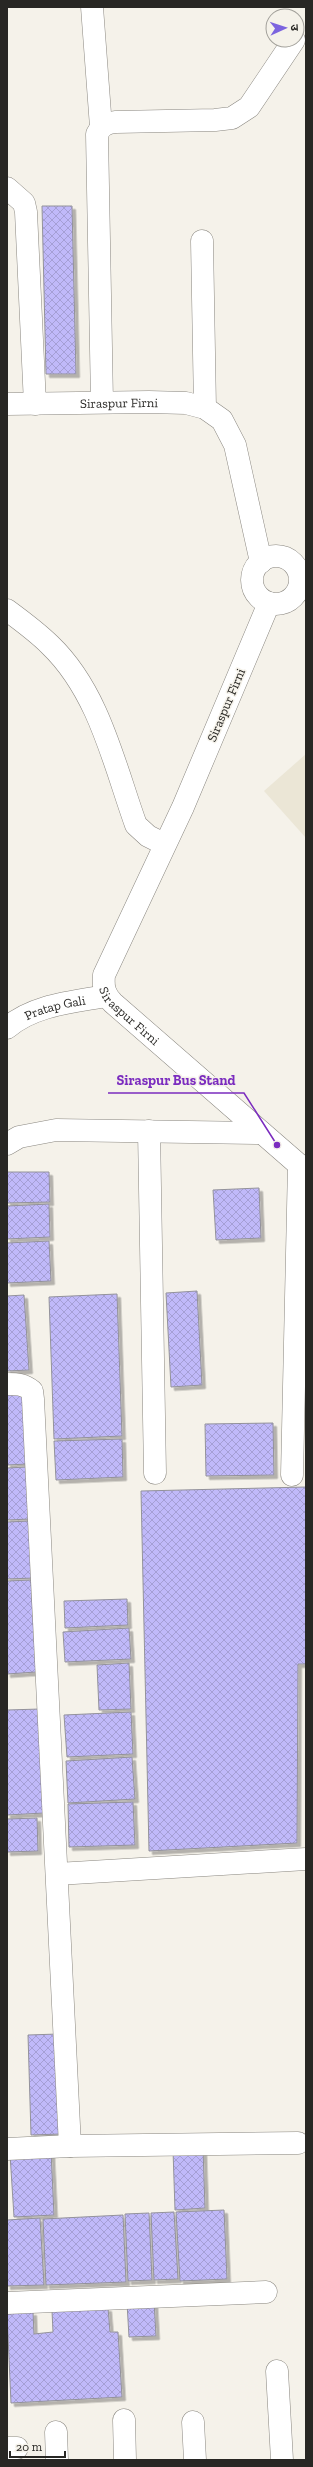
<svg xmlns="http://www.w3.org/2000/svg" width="313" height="2467" viewBox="0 0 313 2467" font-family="'Zilla Slab','Noto Sans Devanagari',serif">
<defs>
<pattern id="building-cross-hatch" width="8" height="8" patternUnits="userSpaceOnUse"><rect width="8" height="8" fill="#c0b9f9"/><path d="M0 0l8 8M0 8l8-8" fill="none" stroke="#a59fd5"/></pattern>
<filter id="shadow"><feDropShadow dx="3.5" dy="3.5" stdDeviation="0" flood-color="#0004"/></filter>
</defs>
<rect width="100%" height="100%" fill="#f5f2ea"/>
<path fill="#ebe6d6" d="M306,754V838L264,791Z"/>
<path fill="url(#building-cross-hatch)" stroke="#93929a" filter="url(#shadow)" d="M42,206H72L76,374H46Z
M7,1172H49L50,1202L7,1203Z
M259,1188L261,1238L216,1240L213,1190Z
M49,1204L50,1237L7,1239V1206Z
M49,1241L51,1281L7,1283V1243Z
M197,1291L202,1385L171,1387L166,1293Z
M117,1294L122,1436L54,1439L49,1297Z
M24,1295L29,1370L7,1371V1296Z
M7,1390H24L28,1464L7,1465Z
M273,1423L274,1475L206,1476L205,1424Z
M122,1439L123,1477L56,1480L54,1441Z
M27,1467L30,1519L7,1520V1468Z
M306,1487V1664H298L297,1843L149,1851L141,1491Z
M30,1521L34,1578L7,1579V1522Z
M31,1580L36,1672L7,1674V1581Z
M127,1599L128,1625L65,1628L64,1601Z
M129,1628L131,1659L65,1662L63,1632Z
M129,1663L131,1709L99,1710L97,1665Z
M40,1709L44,1813L7,1815V1710Z
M131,1712L133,1754L67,1757L64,1715Z
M132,1757L135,1799L68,1803L66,1761Z
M133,1802L135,1845L69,1847L68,1804Z
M37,1818L38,1851L7,1852V1819Z
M58,2034L61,2134L31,2135L28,2035Z
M203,2148L205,2208L175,2210L173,2150Z
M51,2151L54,2215L14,2217L10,2154Z
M224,2210L227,2279L180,2281L176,2212Z
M174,2212L178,2279L154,2280L151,2213Z
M149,2213L152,2280L128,2281L125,2214Z
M123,2215L126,2282L46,2285L43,2219Z
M40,2218L44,2285L7,2286V2220Z
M154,2301L156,2336L129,2337L127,2303Z
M108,2308L110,2332H118L122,2397L11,2403L7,2314L33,2312L34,2334L53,2332L52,2311Z"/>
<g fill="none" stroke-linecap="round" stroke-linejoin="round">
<defs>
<g id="minor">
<path d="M92,7L101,127"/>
<path d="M7,188L24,203L26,212L35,404"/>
<path d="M202,241L205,408"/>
<path d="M102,402L97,134C102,125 106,123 116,122L215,120L232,118L249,107L294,40"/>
<path id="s1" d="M7,404L149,402L186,403L205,408L222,420L235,445L261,562"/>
<circle cx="276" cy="580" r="24"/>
<path id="s2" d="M269,603L183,807L104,975C103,987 104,994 113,1003L306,1171"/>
<path d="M7,610C22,621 37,632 50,645C99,692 114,764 136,825L148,836L164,844"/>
<path id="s3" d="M7,1028C33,1005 73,1002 106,996"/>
<path d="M149,1131L155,1473"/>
<path d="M7,1144L19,1137L56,1130L262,1133"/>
<path d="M7,1384C17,1384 24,1384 32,1391L33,1399L70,2146"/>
<path d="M292,1475L299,1165"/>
<path d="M57,1874L306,1859"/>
<path d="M7,2149L70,2146L298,2143"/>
<path d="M7,2303L266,2292"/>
<path d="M277,2371L282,2460"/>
<path d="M124,2420L125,2460"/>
<path d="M193,2422L195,2460"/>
<path d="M56,2432L57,2460"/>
<path d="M7,2448H17"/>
</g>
</defs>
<use href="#minor" stroke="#8a8780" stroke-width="23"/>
<use href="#minor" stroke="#fff" stroke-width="22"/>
</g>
<g text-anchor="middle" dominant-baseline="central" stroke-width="3" stroke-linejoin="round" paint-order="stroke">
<g font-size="13" fill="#282724" stroke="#f5f2ea">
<text stroke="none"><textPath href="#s1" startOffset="112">Siraspur Firni</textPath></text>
<text transform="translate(226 705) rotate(-67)">Siraspur Firni</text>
<text stroke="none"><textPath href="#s3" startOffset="53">Pratap Gali</textPath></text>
<text stroke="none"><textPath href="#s2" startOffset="458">Siraspur Firni</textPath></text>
</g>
</g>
<path fill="none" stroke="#7b2cbf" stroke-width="1.5" d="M277 1145L244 1093H108"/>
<circle fill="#7b2cbf" stroke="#f5f2ea" stroke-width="1.5" cx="277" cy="1145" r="4"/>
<g font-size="14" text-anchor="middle" font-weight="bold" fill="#7b2cbf" stroke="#f5f2ea" stroke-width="3" stroke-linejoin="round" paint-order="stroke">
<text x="176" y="1085">Siraspur Bus Stand</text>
</g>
<rect width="313" height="2467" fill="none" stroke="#282724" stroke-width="16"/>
<g transform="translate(285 28) rotate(87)"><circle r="19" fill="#f5f2ea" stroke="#a3a19b"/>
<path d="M0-3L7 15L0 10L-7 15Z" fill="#7c64df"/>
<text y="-6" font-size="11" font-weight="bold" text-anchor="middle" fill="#282724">उ</text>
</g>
<path d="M10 2451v6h55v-6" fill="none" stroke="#282724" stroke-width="2"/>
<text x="16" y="2451" font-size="12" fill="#282724" stroke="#f5f2ea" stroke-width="3" paint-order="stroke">20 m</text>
</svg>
